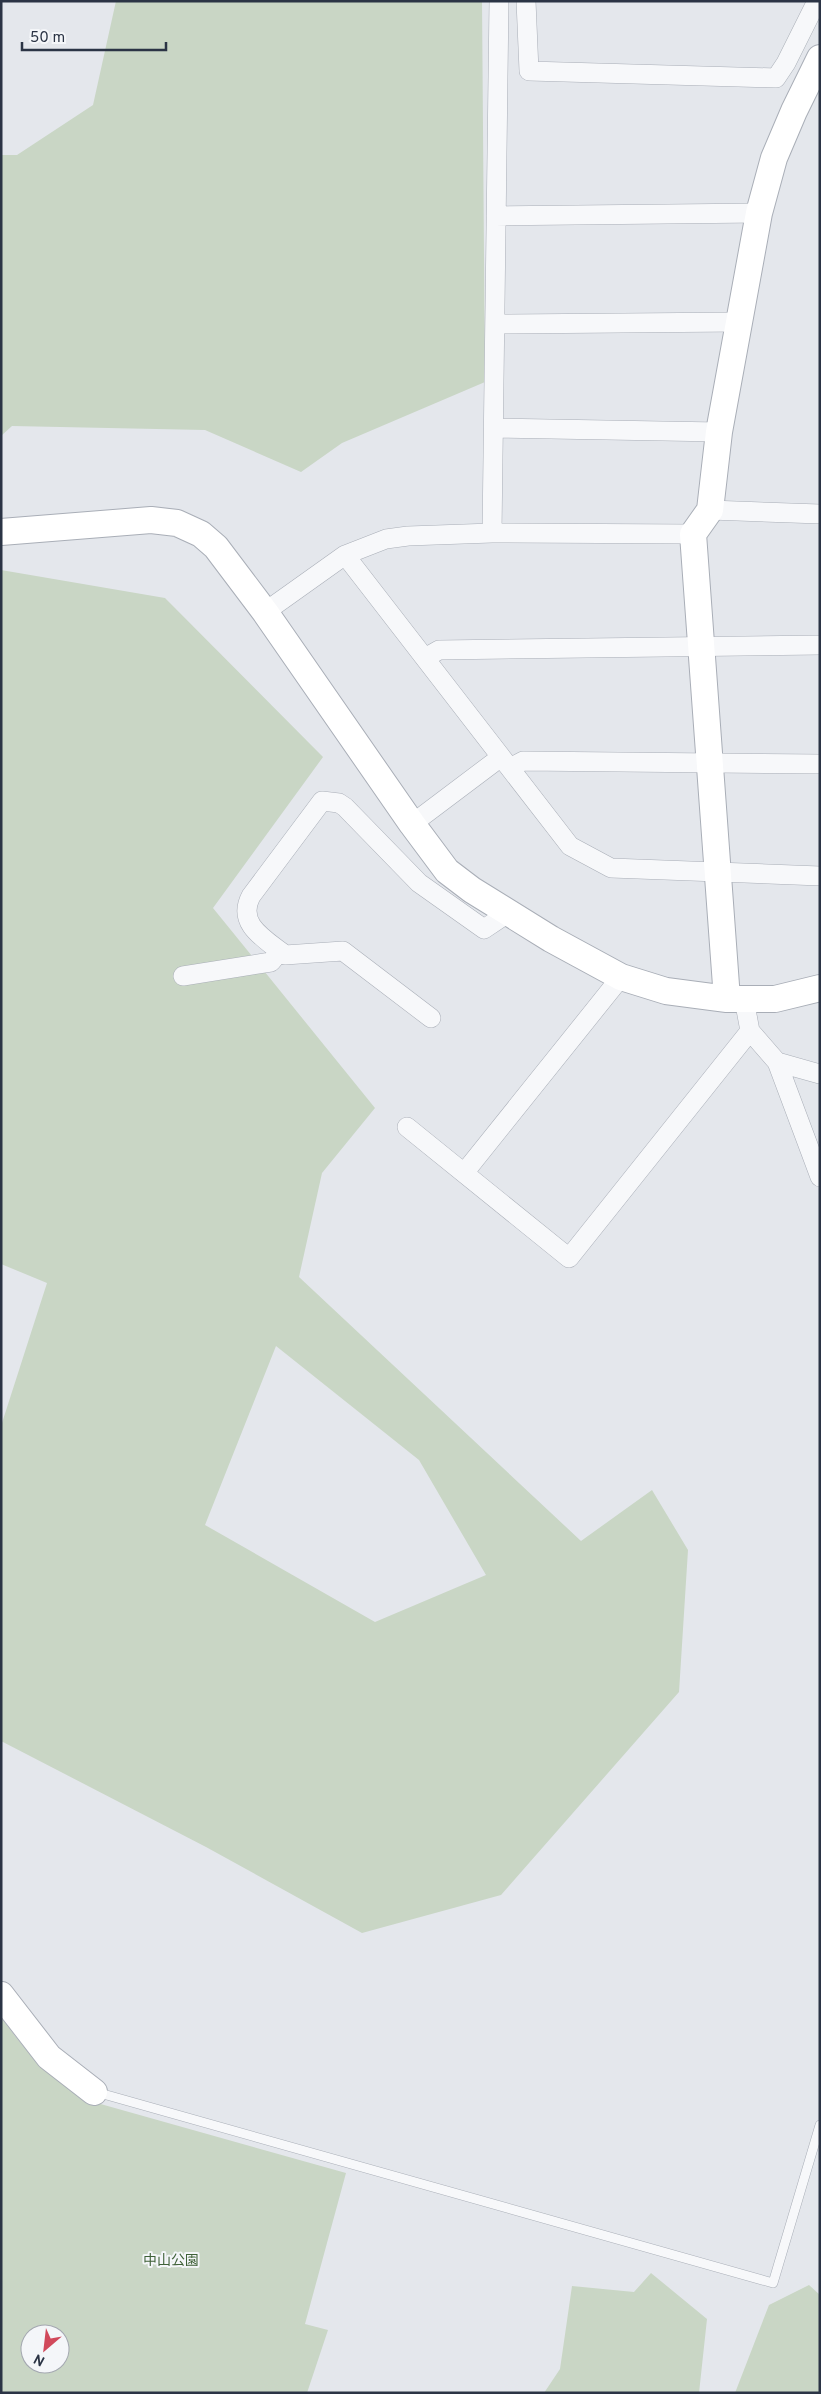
<svg xmlns="http://www.w3.org/2000/svg" width="821" height="2394" viewBox="0 0 821 2394" font-family="Overpass,'Noto Sans JP',sans-serif">
<rect width="100%" height="100%" fill="#e4e7ec"/>
<path fill="#c9d6c5" fill-rule="evenodd" d="M116,1H482L485,382L342,443L301,472L205,430L12,426L1,436V155H17L93,105Z
M1,570L165,598L323,757L213,908L375,1108L322,1173L299,1277L581,1541L652,1490L688,1550L679,1692L501,1895L362,1933L206,1847L1,1741V1426L47,1283L1,1264ZM276,1346L419,1460L486,1575L375,1622L205,1525Z
M1,2017C32,2060 50,2078 97,2103L346,2173L305,2324L328,2330L307,2393H1ZM30,2334H60V2364H30Z
M651,2273L707,2319L699,2393H544L560,2369L572,2286L634,2292Z
M809,2285L820,2295V2393H735L769,2305Z"/>
<g fill="none" stroke-linecap="round" stroke-linejoin="round">
<defs>
<path id="lane" d="M96,2092L773,2283L820,2125"/>
<path id="street" d="M526,1L529,71L776,78L786,63L817,1
M496,216L759,213
M495,324L738,322
M494,428L719,432
M710,510L820,514
M492,533L499,1
M345,555L570,846L611,868L820,876
M265,612L345,555L386,539L408,536L492,533L693,534
M425,658L439,650L820,645
M510,768L523,761L820,764
M412,824L501,757
M183,976L271,962L280,951
M744,999L750,1031L777,1062L820,1177
M431,1018L343,951L285,955C265,939 236,924 251,896L322,801L339,803L345,807L419,883L484,929L508,913
M777,1062L820,1074
M407,1127L569,1258L750,1031
M464,1173L621,977"/>
<path id="secondary" d="M1,532L151,520L177,523L201,534L216,547L265,612L412,824L447,871L472,890L551,939L621,977L666,991L727,999H775L820,988
M727,999L693,534L710,510L719,432L759,213L774,158L794,111L820,58
M1,1995L49,2057L94,2092"/>
</defs>
<use href="#lane" stroke="#a9aeb7" stroke-width="10"/>
<use href="#street" stroke="#a9aeb7" stroke-width="20"/>
<use href="#secondary" stroke="#a9aeb7" stroke-width="28"/>
<use href="#lane" stroke="#f7f8fa" stroke-width="9"/>
<use href="#street" stroke="#f7f8fa" stroke-width="19"/>
<use href="#secondary" stroke="#fff" stroke-width="26"/>
</g>
<g text-anchor="middle" dominant-baseline="central" stroke-width="4" stroke-linejoin="round" paint-order="stroke">
<g font-size="14" fill="#3f6138" stroke="#f4f6f9">
<text x="171" y="2261">中山公園</text>
</g>
</g>
<rect width="821" height="2394" fill="none" stroke="#2b3445" stroke-width="5"/>
<g transform="translate(45 2349) rotate(208)"><circle r="24" fill="#f4f6f9" stroke="#a4a8b1"/>
<path d="M0-4L9 19L0 12L-9 19Z" fill="#d1495b"/>
<text y="-8" font-size="14" font-weight="bold" text-anchor="middle" fill="#2b3445">N</text>
</g>
<path d="M22 42v8h144v-8" fill="none" stroke="#2b3445" stroke-width="2.5"/>
<text x="30" y="42" font-size="15" fill="#2b3445" stroke="#f4f6f9" stroke-width="4" paint-order="stroke">50 m</text>
</svg>
